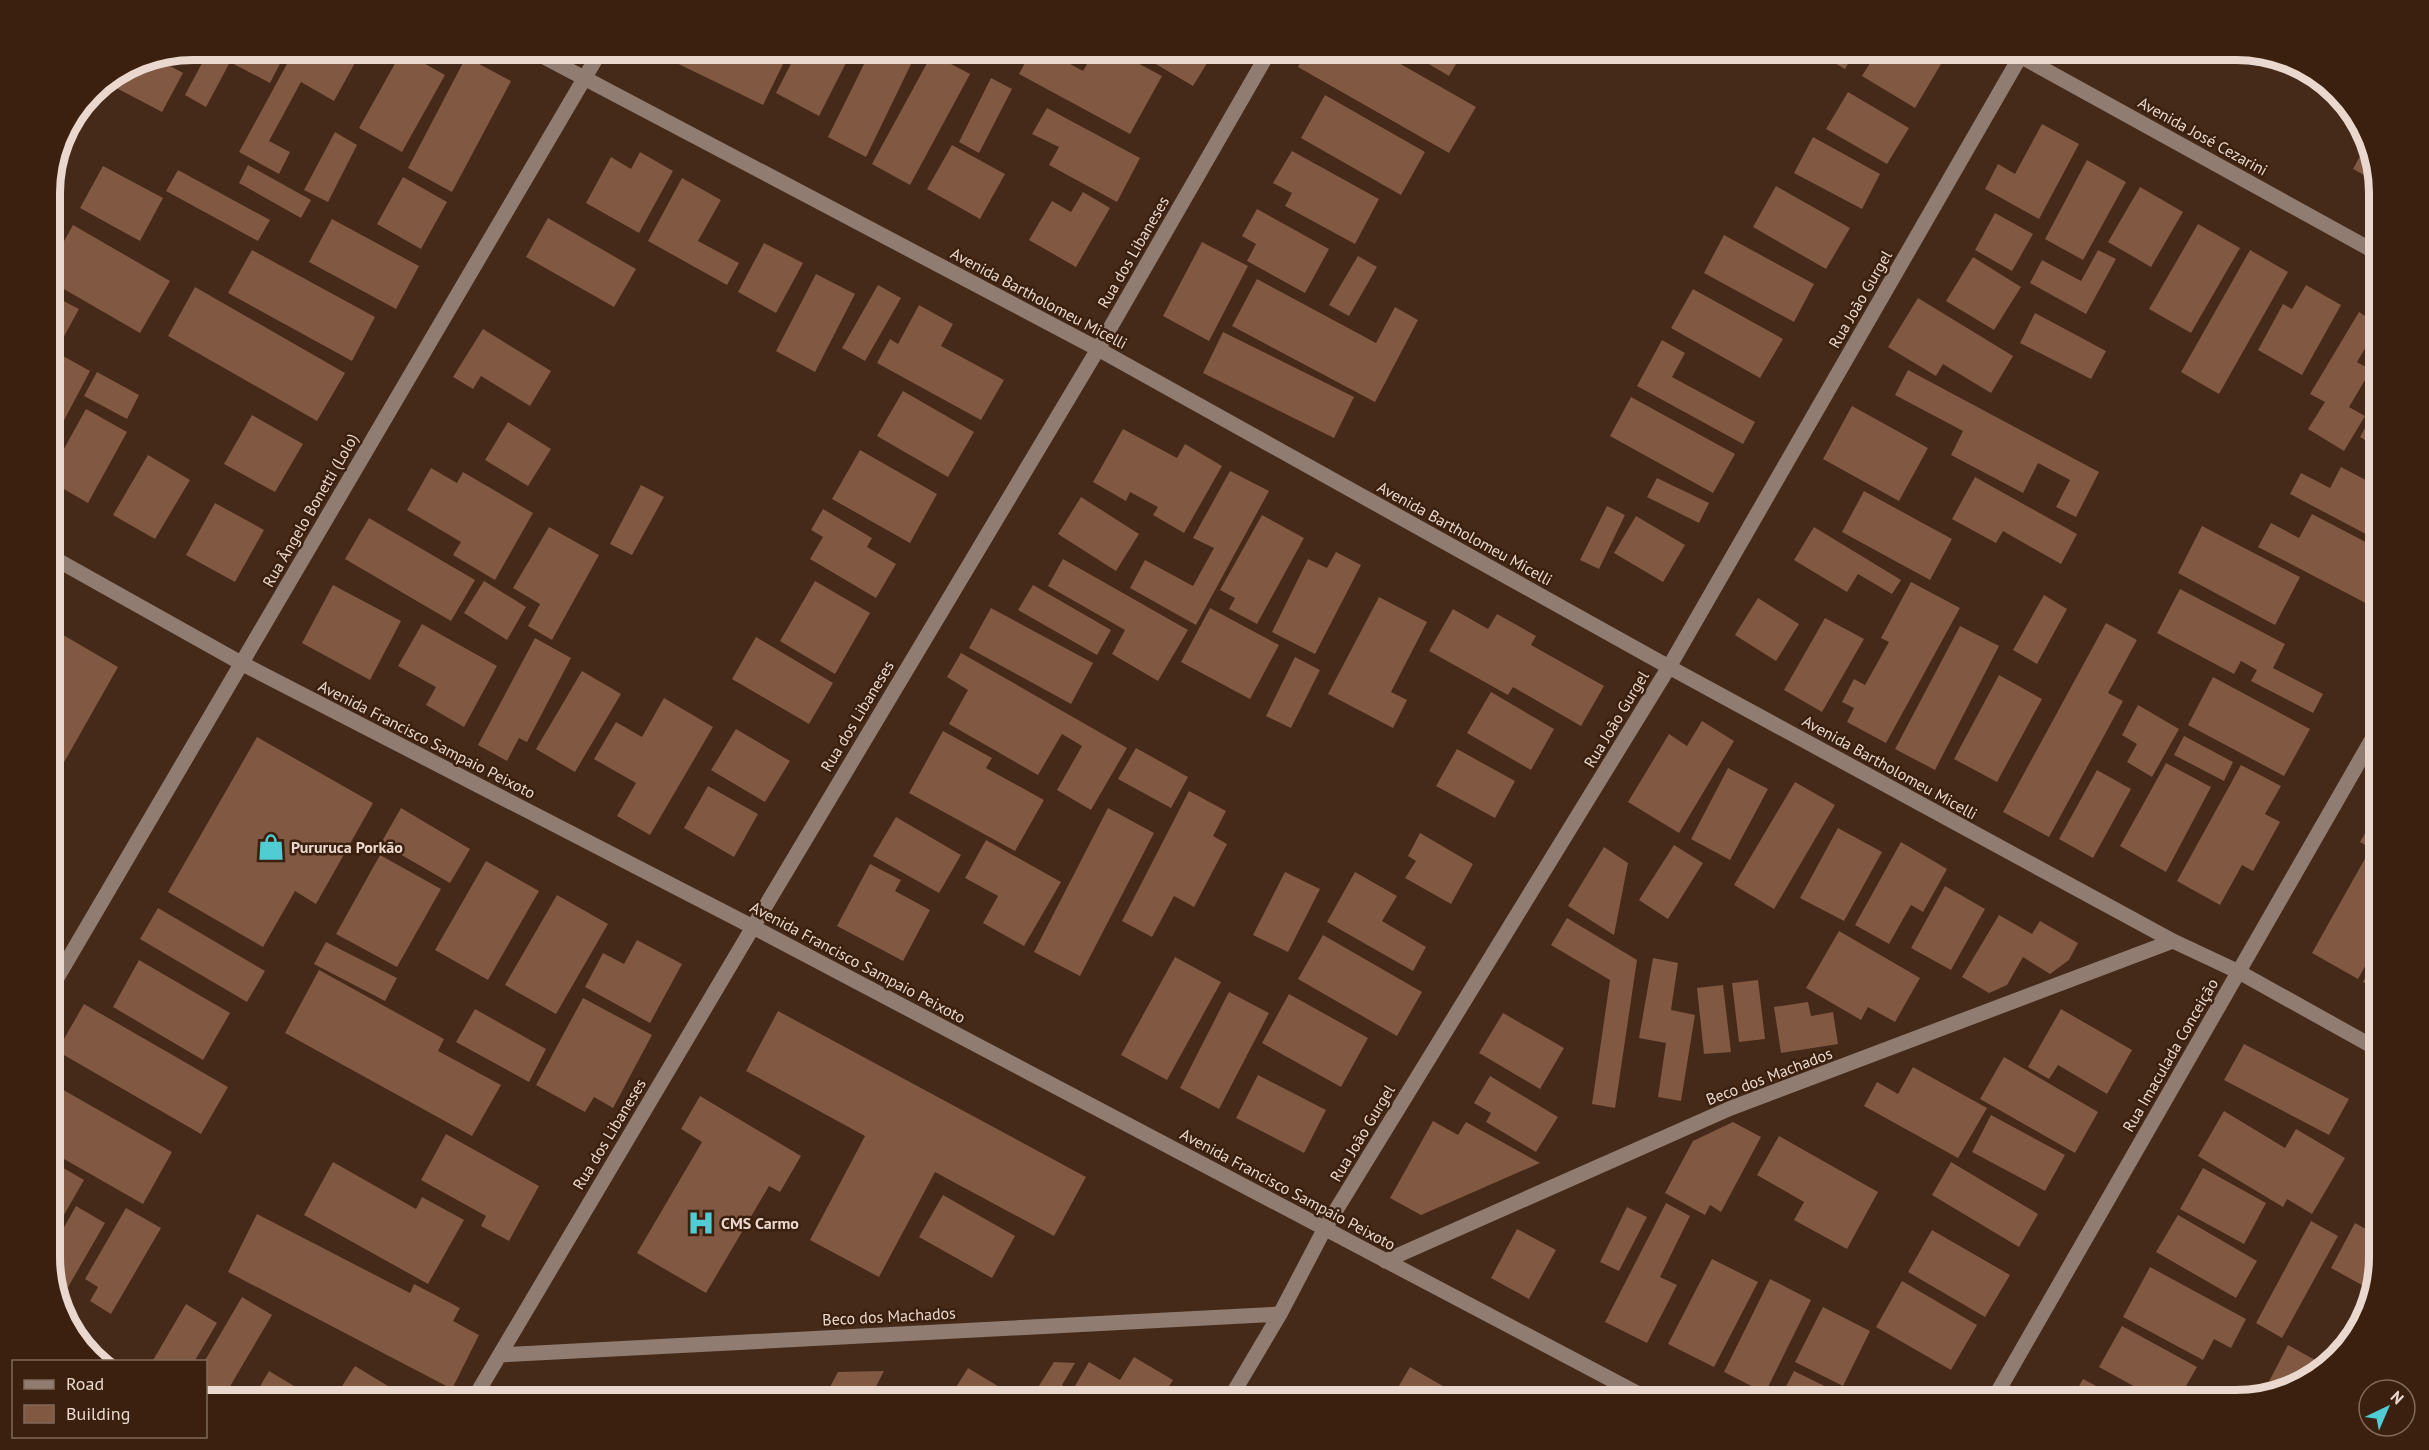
<svg xmlns="http://www.w3.org/2000/svg" width="2429" height="1450" viewBox="0 0 2429 1450" font-family="'PT Sans',sans-serif">
<rect width="100%" height="100%" fill="#452919"/>
<path fill="#815841" d="M209,50H287L270,83L230,62L206,107L185,95Z
M305,50H362L334,101L301,82L269,141L290,152L279,174L239,152L294,51L302,55Z
M663,50H779L788,54L763,105L660,55Z
M798,50H829L848,59L819,116L776,93Z
M871,50H896L914,58L866,157L828,137Z
M1032,50H1044L1083,71L1095,50H1113L1162,76L1130,134L1019,74Z
M1132,50H1215L1193,86Z
M1307,50H1332L1345,57L1349,50H1376L1476,107L1449,153L1298,67Z
M1405,50H1464L1449,76Z
M1812,50H1856L1845,69Z
M1878,50H1917L1941,64L1915,108L1862,76Z
M402,51L445,75L402,152L359,128Z
M932,54L970,74L910,185L872,164Z
M154,57L183,73L162,112L105,82L138,60Z
M466,57L511,81L452,192L408,168Z
M991,78L1012,89L979,153L959,142Z
M1848,92L1909,128L1887,164L1826,129Z
M1325,95L1425,152L1401,195L1301,138Z
M1047,108L1140,158L1117,202L1049,165L1059,147L1032,134Z
M2042,124L2079,144L2039,219L1985,189L1998,164L2015,174Z
M335,132L357,145L328,202L304,190Z
M1813,137L1880,174L1862,209L1794,173Z
M2367,143L2379,183L2353,169Z
M952,145L1005,174L980,219L927,189Z
M1292,151L1379,199L1355,244L1285,206L1292,193L1273,183Z
M640,152L673,171L639,233L586,203L611,157L631,169Z
M2087,160L2126,182L2083,260L2045,239Z
M248,165L311,200L301,218L239,183Z
M103,166L163,198L140,241L80,208Z
M178,170L270,220L258,241L166,191Z
M403,177L447,202L421,249L377,224Z
M682,178L721,200L698,241L739,263L727,285L648,241Z
M1776,186L1850,228L1826,269L1753,227Z
M2140,187L2183,212L2151,267L2108,242Z
M1083,192L1110,208L1076,267L1029,240L1052,201L1071,212Z
M1257,209L1329,249L1305,293L1247,261L1256,244L1242,236Z
M1995,213L2033,234L2012,271L1975,250Z
M548,218L636,269L614,307L526,257Z
M332,219L419,266L396,309L309,262Z
M2198,224L2240,248L2191,333L2149,309Z
M73,225L170,281L140,333L50,281V266Z
M1724,235L1814,284L1794,322L1704,273Z
M1202,242L1248,266L1209,341L1163,316Z
M764,243L803,263L776,313L738,292Z
M252,250L375,317L352,361L228,293Z
M2098,250L2116,259L2086,314L2030,283L2042,260L2081,281Z
M2250,250L2288,272L2219,394L2181,372Z
M1358,256L1377,267L1349,316L1329,305Z
M1973,257L2021,287L1994,330L1946,301Z
M816,274L855,294L815,372L776,351Z
M1257,279L1376,343L1395,307L1418,320L1375,402L1232,326Z
M878,285L901,298L865,361L842,348Z
M2306,285L2341,305L2302,375L2258,350L2283,304L2292,309Z
M195,287L345,373L317,421L168,336Z
M1693,289L1783,339L1760,378L1671,328Z
M52,295L79,309L50,362V300Z
M1918,298L2013,356L1991,393L1943,364L1936,376L1888,347Z
M919,305L953,324L941,346L1004,380L981,420L877,363L890,339L898,344Z
M2359,312L2379,325L2357,362L2371,370L2349,407L2365,416L2344,451L2308,429L2325,402L2310,394Z
M2035,313L2106,351L2091,379L2020,343Z
M483,329L551,371L530,406L481,376L473,389L453,377Z
M1223,332L1354,397L1334,438L1203,373Z
M1662,340L1685,353L1672,377L1755,422L1743,444L1637,386Z
M63,356L90,371L50,447V381Z
M1908,370L2099,472L2076,517L2056,507L2070,480L2038,463L2023,493L1951,455L1963,431L1895,395Z
M97,372L139,395L127,419L84,396Z
M903,391L974,432L948,477L877,436Z
M1631,397L1735,454L1713,493L1610,436Z
M2379,403V448L2360,437Z
M1852,406L1928,448L1899,501L1823,459Z
M86,409L127,432L88,503L50,481V474Z
M252,415L303,444L275,492L224,464Z
M508,422L551,449L528,486L485,460Z
M1123,429L1177,458L1185,444L1222,466L1184,533L1153,515L1158,507L1130,492L1126,501L1093,482Z
M860,450L937,494L910,543L832,499Z
M148,455L190,480L155,539L113,515Z
M2341,467L2379,487V541L2290,494L2301,473L2330,488Z
M431,468L457,483L463,472L533,513L495,580L453,555L461,542L407,510Z
M1230,471L1269,491L1196,625L1130,588L1145,560L1193,586L1214,548L1193,538Z
M1975,477L2077,534L2061,564L2003,531L1996,543L1952,519Z
M1657,478L1709,503L1699,523L1647,497Z
M641,485L664,497L632,555L610,544Z
M1864,491L1952,539L1930,580L1842,532Z
M1081,497L1139,534L1116,571L1058,534Z
M215,503L264,530L235,582L186,555Z
M1607,506L1625,515L1599,569L1580,560Z
M823,509L872,538L867,547L896,564L876,598L810,559L823,537L811,530Z
M2312,514L2379,549V610L2258,547L2271,523L2299,538Z
M1262,515L1304,538L1257,624L1229,609L1235,598L1220,590Z
M1636,516L1685,545L1663,582L1614,553Z
M369,518L475,580L451,621L345,559Z
M2202,526L2300,577L2275,625L2178,573Z
M549,527L599,555L552,640L528,626L540,604L513,588Z
M1814,527L1901,580L1892,594L1858,574L1847,592L1794,560Z
M1336,552L1361,565L1315,654L1272,632L1308,559L1327,568Z
M1063,559L1188,630L1158,681L1112,654L1125,630L1048,586Z
M484,581L526,607L507,640L464,613Z
M815,581L870,613L835,674L780,641Z
M1911,582L1960,608L1886,743L1847,722L1854,708L1842,702L1854,679L1865,685L1889,642L1881,638Z
M333,585L401,621L370,680L302,643Z
M1033,585L1111,630L1097,655L1018,610Z
M2180,589L2285,644L2273,668L2323,694L2313,713L2251,681L2257,670L2241,661L2234,674L2157,633Z
M2044,595L2067,609L2037,664L2013,650Z
M1379,597L1427,622L1391,692L1407,700L1393,728L1328,694Z
M1758,598L1799,624L1776,661L1735,635Z
M991,608L1093,663L1071,704L969,648Z
M1210,608L1279,645L1250,699L1181,662Z
M1453,609L1488,629L1497,614L1536,636L1531,645L1604,686L1581,726L1513,687L1508,695L1429,651Z
M1825,618L1864,639L1822,712L1784,690Z
M2106,623L2137,640L2108,693L2123,701L2049,837L2003,812Z
M422,624L497,666L464,727L426,705L436,687L398,666Z
M1960,626L1999,646L1935,770L1895,749Z
M53,629L118,667L50,787V635Z
M756,637L833,683L809,724L732,679Z
M535,638L571,658L527,742L519,738L507,761L478,745Z
M961,653L1127,748L1091,810L1057,790L1082,746L1062,734L1038,775L949,724L968,690L947,677Z
M1295,657L1320,670L1291,728L1266,716Z
M582,671L621,694L575,772L536,749Z
M1999,675L2042,699L1997,782L1954,759Z
M2213,677L2310,729L2284,776L2188,725Z
M1491,692L1554,729L1531,770L1467,733Z
M664,698L713,727L650,835L617,816L636,783L594,759L616,722L642,737Z
M2138,705L2179,729L2152,777L2127,762L2137,744L2122,735Z
M1702,721L1734,741L1679,833L1628,802L1669,734L1687,746Z
M736,729L790,761L765,802L711,770Z
M943,731L992,758L986,768L1044,800L1015,851L909,793Z
M2184,736L2233,762L2224,781L2174,755Z
M257,737L373,803L316,904L295,891L263,947L168,892Z
M1136,748L1188,777L1171,808L1118,779Z
M1457,749L1515,781L1495,818L1436,786Z
M2166,763L2211,787L2166,872L2120,846Z
M2241,765L2281,786L2265,814L2280,822L2253,871L2242,865L2220,905L2177,881Z
M1728,768L1768,789L1730,860L1691,839Z
M2097,770L2131,789L2093,858L2059,839Z
M1795,782L1835,805L1774,909L1734,885Z
M708,786L758,814L734,857L684,828Z
M1189,791L1226,811L1213,836L1227,844L1194,907L1174,896L1152,937L1122,921Z
M401,808L470,849L450,883L381,843Z
M1108,808L1154,833L1080,976L1034,952Z
M2379,809V853L2360,842Z
M896,817L961,855L939,893L873,856Z
M50,827L64,835L50,861Z
M1838,828L1882,852L1844,921L1800,898Z
M1420,833L1473,864L1451,904L1405,878L1416,861L1408,856Z
M986,840L1061,882L1024,946L983,923L998,896L965,878Z
M1901,842L1947,869L1923,912L1911,905L1889,944L1855,925Z
M1674,845L1703,863L1668,919L1639,900Z
M1604,847L1628,863L1614,935L1568,906Z
M380,855L441,889L397,967L336,934Z
M2367,855L2379,862V941L2358,979L2312,953Z
M486,861L539,891L488,980L435,950Z
M870,864L901,880L895,891L930,910L903,961L837,926Z
M1285,872L1320,889L1288,952L1253,935Z
M1355,872L1397,896L1382,921L1426,947L1413,971L1327,922Z
M1945,886L1985,909L1951,970L1911,948Z
M557,895L608,924L556,1014L505,985Z
M158,908L265,971L247,1002L140,939Z
M1999,915L2032,934L2040,921L2078,943L2069,960L2050,974L2023,957L2007,985L1989,993L1962,977Z
M1567,918L1637,960L1615,1108L1592,1104L1610,980L1551,945Z
M1839,931L1920,978L1895,1022L1868,1007L1861,1020L1806,988Z
M1323,935L1422,992L1397,1036L1298,979Z
M637,940L682,964L650,1023L585,987L603,953L624,964Z
M326,942L397,978L385,1001L314,964Z
M2379,953V991L2363,982Z
M1175,957L1221,982L1167,1080L1121,1055Z
M1653,958L1678,963L1671,1010L1695,1015L1681,1101L1658,1097L1666,1043L1639,1038Z
M139,960L230,1013L203,1060L113,1007Z
M319,970L444,1039L438,1051L501,1085L472,1136L285,1033Z
M1758,980L1765,1039L1739,1042L1732,983Z
M1723,985L1731,1052L1704,1054L1697,988Z
M1229,992L1269,1013L1219,1109L1180,1088Z
M1289,994L1368,1038L1341,1087L1262,1043Z
M583,998L652,1035L613,1108L594,1097L585,1112L536,1085Z
M1808,1002L1811,1016L1833,1012L1838,1044L1781,1053L1774,1007Z
M84,1004L228,1087L201,1134L57,1051Z
M475,1009L546,1049L529,1082L456,1042Z
M2061,1009L2132,1050L2107,1094L2058,1065L2049,1079L2028,1067Z
M778,1011L1086,1177L1054,1236L935,1172L879,1277L810,1240L865,1136L746,1071Z
M1503,1013L1564,1048L1540,1089L1479,1053Z
M2244,1044L2349,1099L2329,1135L2224,1080Z
M2004,1057L2098,1112L2075,1153L1980,1099Z
M1913,1067L1987,1108L1958,1158L1864,1106L1877,1082L1898,1094Z
M1258,1075L1326,1110L1304,1153L1236,1118Z
M1490,1076L1558,1117L1536,1152L1486,1122L1491,1113L1474,1103Z
M60,1088L172,1152L143,1204L50,1151V1106Z
M700,1096L801,1156L780,1192L769,1186L706,1293L637,1253L702,1142L681,1129Z
M2224,1111L2285,1148L2296,1129L2345,1158L2312,1214L2287,1199L2283,1207L2198,1156Z
M1991,1115L2065,1155L2045,1191L1972,1152Z
M1433,1121L1458,1135L1466,1122L1540,1163L1421,1215L1390,1198Z
M1733,1122L1761,1137L1721,1212L1710,1205L1705,1215L1665,1193L1693,1141Z
M446,1134L539,1186L509,1241L481,1226L486,1216L421,1180Z
M1779,1136L1878,1192L1847,1249L1794,1220L1804,1202L1757,1175Z
M333,1162L416,1209L422,1197L464,1220L428,1284L304,1215Z
M1951,1162L2038,1214L2019,1247L1932,1195Z
M60,1166L84,1180L61,1220L50,1214V1174L55,1177Z
M2203,1168L2266,1203L2244,1244L2180,1209Z
M943,1195L1015,1236L992,1278L919,1237Z
M1666,1203L1690,1216L1660,1277L1677,1285L1647,1343L1605,1322Z
M76,1206L105,1223L60,1301L50,1266V1252Z
M1627,1207L1647,1217L1619,1271L1600,1262Z
M126,1208L161,1228L111,1314L90,1301L98,1287L85,1279Z
M257,1214L410,1293L414,1284L460,1308L453,1321L479,1335L452,1389L228,1272Z
M2178,1215L2257,1261L2236,1298L2156,1252Z
M2311,1221L2338,1236L2282,1338L2256,1323Z
M2355,1223L2379,1236V1257L2371,1290L2331,1268Z
M1517,1229L1556,1250L1529,1299L1491,1278Z
M1932,1230L2010,1275L1985,1317L1908,1272Z
M1712,1259L1758,1282L1714,1367L1668,1344Z
M2150,1267L2246,1319L2231,1348L2214,1339L2203,1360L2123,1317Z
M1770,1279L1811,1300L1765,1393L1724,1372Z
M1902,1281L1977,1325L1951,1370L1876,1327Z
M242,1297L272,1315L222,1400H206L204,1362Z
M186,1304L217,1323L194,1362H152Z
M1823,1307L1870,1331L1843,1386L1795,1362Z
M2122,1326L2197,1367L2178,1400H2159L2099,1367Z
M2288,1345L2324,1365L2307,1381L2263,1393Z
M1134,1357L1173,1380L1160,1400H1030L1054,1362L1075,1363L1062,1385L1072,1391L1089,1362L1120,1380Z
M355,1366L411,1400H333Z
M1410,1367L1467,1400H1400L1393,1396Z
M968,1368L1006,1391L1000,1400H948Z
M269,1371L314,1398L312,1400H252Z
M884,1371L869,1400H823L838,1372Z
M1794,1371L1853,1400H1779Z
M2083,1379L2122,1400H2071Z"/>
<g fill="none" stroke-linecap="round" stroke-linejoin="round">
<path stroke="#907c71" stroke-width="15" d="M531,50L1098,349L1669,667L2173,941L2239,972L2379,1050
M2009,50L2379,254
M50,556L241,663L753,927L1650,1400
M50,990L601,50
M1385,1261L1731,1108L2173,941
M500,1355L1280,1314
M473,1400L753,927L1098,349L1270,50
M1229,1400L1280,1314L1325,1228L1669,667L2024,50
M1993,1400L2379,727"/>
</g>
<defs>
<symbol id="shop-bare" viewBox="-9 -9 18 18"><path d="M-5-2.5h2.3a2.7 3.5 0 0 1 5.4 0H5L5.5 6h-11ZM-1.5-2.5h3a1.5 2.3 0 0 0-3 0Z" fill="#51ccd3" stroke="#3b200f" stroke-width="2.5" paint-order="stroke"/></symbol>
<symbol id="hospital-bare" viewBox="-9 -9 18 18"><path d="M-5-5h3v3.5h4V-5h3V5h-3V1.5h-4V5h-3Z" fill="#51ccd3" stroke="#3b200f" stroke-width="2.5" paint-order="stroke"/></symbol>
</defs>
<g fill-rule="evenodd">
<use href="#shop-bare" x="252" y="828" width="38" height="38"/>
<use href="#hospital-bare" x="682" y="1204" width="38" height="38"/>
</g>
<g text-anchor="middle" dominant-baseline="central" stroke-width="5" stroke-linejoin="round" paint-order="stroke">
<g font-size="16" fill="#ead8ce" stroke="#3b200f">
<text transform="translate(2203 136) rotate(29)">Avenida José Cezarini</text>
<text transform="translate(1133 252) rotate(-60)">Rua dos Libaneses</text>
<text transform="translate(1039 298) rotate(28)">Avenida Bartholomeu Micelli</text>
<text transform="translate(1860 299) rotate(-60)">Rua João Gurgel</text>
<text transform="translate(310 510) rotate(-60)">Rua Ângelo Bonetti (Lolo)</text>
<text transform="translate(1465 533) rotate(29)">Avenida Bartholomeu Micelli</text>
<text transform="translate(857 716) rotate(-59)">Rua dos Libaneses</text>
<text transform="translate(1616 719) rotate(-59)">Rua João Gurgel</text>
<text transform="translate(427 739) rotate(27)">Avenida Francisco Sampaio Peixoto</text>
<text transform="translate(1890 767) rotate(29)">Avenida Bartholomeu Micelli</text>
<text transform="translate(858 962) rotate(28)">Avenida Francisco Sampaio Peixoto</text>
<text transform="translate(2170 1055) rotate(-60)">Rua Imaculada Conceição</text>
<text transform="translate(1769 1076) rotate(-21)">Beco dos Machados</text>
<text transform="translate(1362 1133) rotate(-59)">Rua João Gurgel</text>
<text transform="translate(609 1134) rotate(-59)">Rua dos Libaneses</text>
<text transform="translate(1288 1189) rotate(28)">Avenida Francisco Sampaio Peixoto</text>
<text transform="translate(889 1316) rotate(-3)">Beco dos Machados</text>
</g>
<g font-size="16" font-weight="bold" fill="#ead8ce" stroke="#3b200f" text-anchor="start">
<text x="291" y="847">Pururuca Porkão</text>
<text x="721" y="1223">CMS Carmo</text>
</g>
</g>
<path d="M0 0H2429V1450H0ZM193 60H2236A133 133 0 0 1 2369 193V1257A133 133 0 0 1 2236 1390H193A133 133 0 0 1 60 1257V193A133 133 0 0 1 193 60Z" fill="#3b200f" fill-rule="evenodd"/>
<path fill="none" stroke="#ead8ce" stroke-width="8" d="M193 60H2236A133 133 0 0 1 2369 193V1257A133 133 0 0 1 2236 1390H193A133 133 0 0 1 60 1257V193A133 133 0 0 1 193 60Z"/>
<rect x="12" y="1360" width="195" height="78" fill="#3b200f" stroke="#816a5b" stroke-width="1.5"/>
<rect x="24" y="1380" width="30" height="9" fill="#907c71" stroke="#816a5b" stroke-width="1.5"/>
<text x="66" y="1390" font-size="18" fill="#ead8ce">Road</text>
<rect x="24" y="1405" width="30" height="18" fill="#815841" stroke="#816a5b" stroke-width="1.5"/>
<text x="66" y="1420" font-size="18" fill="#ead8ce">Building</text>
<g transform="translate(2387 1408) rotate(44)"><circle r="28" fill="#3b200f" stroke="#816a5b" stroke-width="1.5"/>
<path d="M0-4.5L10 22L0 15L-10 22Z" fill="#51ccd3"/>
<text y="-9" font-size="16" font-weight="bold" text-anchor="middle" fill="#ead8ce">N</text>
</g>
</svg>
